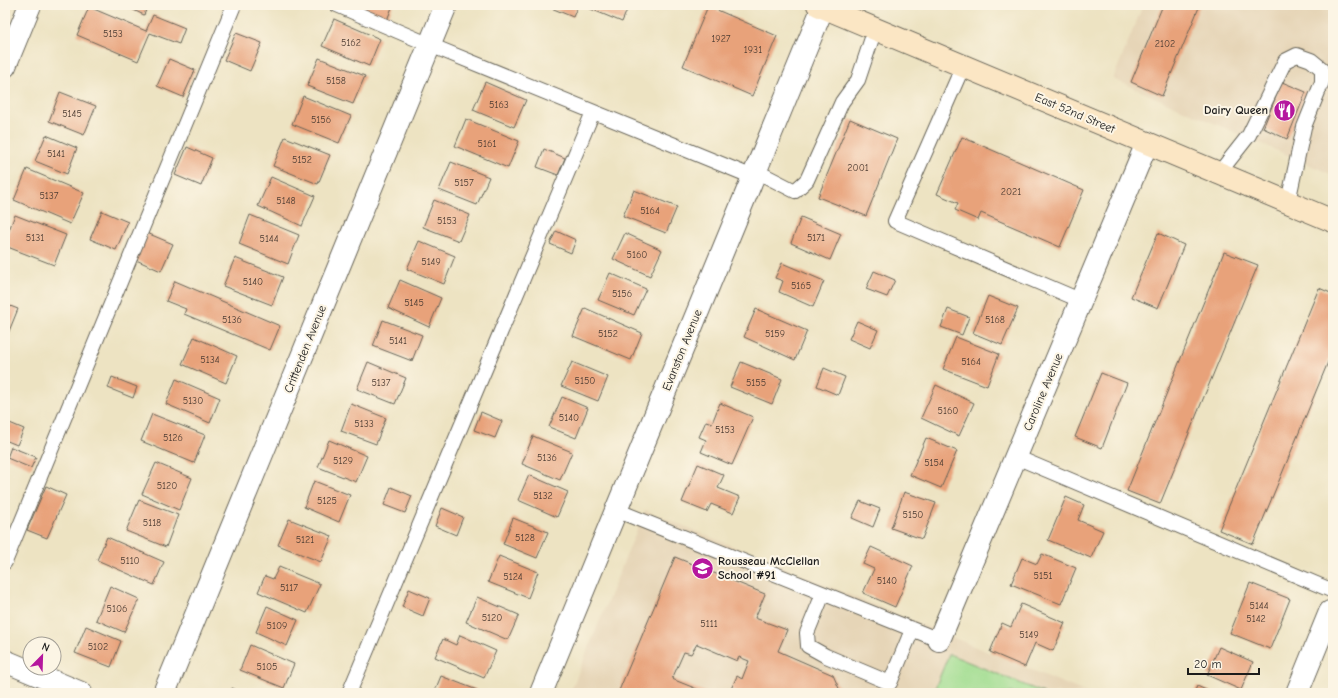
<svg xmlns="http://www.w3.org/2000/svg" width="1338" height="698" viewBox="0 0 1338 698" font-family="'Comic Neue',sans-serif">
<rect width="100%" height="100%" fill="#fcf5e5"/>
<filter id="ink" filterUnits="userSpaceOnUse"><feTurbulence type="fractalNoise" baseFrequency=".025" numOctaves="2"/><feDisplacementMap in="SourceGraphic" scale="8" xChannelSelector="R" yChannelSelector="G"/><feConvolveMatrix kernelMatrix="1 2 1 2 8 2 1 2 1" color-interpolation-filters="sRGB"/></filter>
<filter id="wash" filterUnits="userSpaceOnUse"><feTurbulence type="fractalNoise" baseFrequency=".012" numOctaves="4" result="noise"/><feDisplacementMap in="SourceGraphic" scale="16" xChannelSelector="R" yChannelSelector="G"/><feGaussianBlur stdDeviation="0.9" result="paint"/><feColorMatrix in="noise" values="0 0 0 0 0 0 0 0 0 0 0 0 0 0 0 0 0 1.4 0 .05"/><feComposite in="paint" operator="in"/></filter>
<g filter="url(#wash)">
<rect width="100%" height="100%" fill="#ede3c2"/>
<path fill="#e6d5b7" d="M1143,5H1333V175L1113,79Z
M645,510L1087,693H570Z"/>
<path fill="#a0dd90" stroke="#5e7c56" d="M949,654L1044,693H933Z"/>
<g id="blocks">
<path fill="#e8a27a" d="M123,5H148L144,15Z
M362,5H393L387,20L361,9Z
M544,5H578L573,17Z
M581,5H629L622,22Z
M1163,5H1200L1162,96L1131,82Z
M708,6L777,36L752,96L683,66Z
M89,7L146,31L153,15L185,28L179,44L150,33L138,61L77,35Z
M334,19L380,39L369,66L322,46Z
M236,33L262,43L250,71L224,60Z
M319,58L365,76L353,104L307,86Z
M169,59L195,70L183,97L157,86Z
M485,82L526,100L514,127L473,110Z
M1282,82L1306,92L1287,139L1263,128Z
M60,92L96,106L84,135L49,121Z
M303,96L351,116L339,143L292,124Z
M466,119L519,141L508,168L455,146Z
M850,119L897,139L866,216L818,197Z
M46,135L77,148L67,174L35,161Z
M285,137L330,155L318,184L273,166Z
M962,137L1084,190L1060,247L981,213L978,220L955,210L958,203L937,194Z
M187,147L212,158L201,186L175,175Z
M544,149L565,158L558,175L537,167Z
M451,162L489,177L477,205L439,190Z
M27,169L84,193L70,224L14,200Z
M271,177L315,196L302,226L258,206Z
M634,190L677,207L666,233L623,216Z
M434,200L470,215L459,241L423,227Z
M102,211L128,222L116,250L90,239Z
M15,215L66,235L54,265L5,246V240Z
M250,215L299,235L288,264L239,244Z
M801,217L841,234L830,260L791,243Z
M556,231L576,240L571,253L550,244Z
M147,233L173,244L161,271L136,260Z
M625,233L662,250L650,276L613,259Z
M1158,233L1184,245L1158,308L1131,297Z
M419,241L455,256L444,284L407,269Z
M1224,252L1258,265L1160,504L1127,491Z
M235,258L283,277L272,305L223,286Z
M782,263L824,281L813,307L779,292L783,281L775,278Z
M874,271L895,280L887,297L866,289Z
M610,273L646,289L634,315L598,300Z
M400,280L441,298L429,327L388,308Z
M175,281L280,326L270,350L184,314L186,309L166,301Z
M1319,288L1333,294V350L1253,544L1219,530Z
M988,296L1018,308L1002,345L973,333Z
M5,304L18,309L5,341Z
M585,308L642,333L631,360L573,336Z
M756,309L807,331L795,360L744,337Z
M948,309L969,317L962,335L941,327Z
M383,320L422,335L412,361L373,346Z
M857,321L878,330L870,348L849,339Z
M194,337L237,356L226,383L182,364Z
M956,337L999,354L987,386L943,369Z
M368,362L406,378L395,404L357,389Z
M572,362L608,377L598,401L561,386Z
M741,362L782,379L772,404L730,387Z
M824,368L845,377L838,395L817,386Z
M1101,373L1127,383L1102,448L1075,437Z
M112,377L137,387L133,398L108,388Z
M176,379L220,398L210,423L166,404Z
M936,385L974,403L959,436L921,418Z
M562,397L588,408L576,438L549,427Z
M720,403L753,417L732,465L701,452L706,440L699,437L706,421L712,423Z
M351,404L386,418L376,444L341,431Z
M481,412L502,421L495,438L474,430Z
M152,414L205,435L194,463L141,441Z
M5,421L24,429L17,445L5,440Z
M533,436L572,452L560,480L522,464Z
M926,438L957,451L941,488L910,475Z
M329,440L367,456L356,482L318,467Z
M11,447L36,457L31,468L7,458Z
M156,463L192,478L179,510L142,494Z
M698,464L724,475L718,488L740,497L733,513L711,504L707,512L682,502Z
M529,475L568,492L557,517L518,500Z
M314,481L350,495L339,522L304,507Z
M46,486L66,495L47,538L27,530Z
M391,487L412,496L405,513L384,505Z
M904,492L936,503L922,539L891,528Z
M1066,497L1084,505L1078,520L1103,531L1091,558L1048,540Z
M139,500L178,515L166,547L126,531Z
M860,501L880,509L873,527L852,518Z
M442,508L463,517L456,535L435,526Z
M513,518L548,532L537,558L503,544Z
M289,519L332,536L321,562L278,545Z
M107,537L164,562L154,585L97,560Z
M871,547L913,566L895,607L863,593L874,569L863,564Z
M1042,554L1076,568L1061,604L1011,584L1022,558L1037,564Z
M499,556L538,572L528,598L488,582Z
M675,557L765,594L755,618L787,630L778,651L833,675L841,693H735L736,691L731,689L737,676L742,679L749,661L739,657L737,661L697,644L691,654L684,652L672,679L707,693H618Z
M279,567L320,584L307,613L258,592L265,576L273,579Z
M1250,583L1290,599L1270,649L1230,633Z
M110,586L139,599L124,632L96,620Z
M409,589L430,598L423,616L402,607Z
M477,597L519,615L508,640L466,622Z
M1021,604L1065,623L1053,651L1035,643L1025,667L990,652L1002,623L1011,627Z
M267,606L298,620L287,646L256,632Z
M86,626L121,641L111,667L75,653Z
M460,635L496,651L484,678L435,657L443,639L456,645Z
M250,645L294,664L284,688L240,670Z
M1219,647L1253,662L1241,690L1207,675Z
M441,676L477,690L476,693H434Z
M1197,686L1213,693H1194Z
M232,688L244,693H230Z"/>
</g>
</g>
<g filter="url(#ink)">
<use href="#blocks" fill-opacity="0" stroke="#656256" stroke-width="1"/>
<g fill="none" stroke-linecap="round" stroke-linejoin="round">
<defs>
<path id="lane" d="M337,5L430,45L753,177
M963,66L895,221L1082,301
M756,171L795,191L807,180L842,102L858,80L875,29
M1219,173L1249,135L1285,61L1297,55L1311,60L1322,69V82L1304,127L1288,202
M1016,457L1333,591
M616,510L939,640
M5,562L234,5
M823,594L807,633L808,646L826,656L890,683L912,630
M349,693L593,112"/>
<path id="street" d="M5,66L30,5
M939,640L1147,143
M5,661L81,693
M164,693L446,5
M541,693L823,7
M1297,693L1330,612"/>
<path id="secondary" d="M818,5L1333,221"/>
</defs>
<use href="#lane" stroke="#656256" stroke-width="16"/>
<use href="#street" stroke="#656256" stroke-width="24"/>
<use href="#secondary" stroke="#656256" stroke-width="24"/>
<use href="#lane" stroke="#fff" stroke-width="14"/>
<use href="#street" stroke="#fff" stroke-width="22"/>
<use href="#secondary" stroke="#fbe6c4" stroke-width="22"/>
</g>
</g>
<defs>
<symbol id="restaurant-disc" viewBox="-11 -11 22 22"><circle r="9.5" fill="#b5179e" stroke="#fcf5e5"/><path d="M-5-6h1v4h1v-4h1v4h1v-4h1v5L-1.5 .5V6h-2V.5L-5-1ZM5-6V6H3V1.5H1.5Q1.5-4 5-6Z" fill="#fff"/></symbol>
<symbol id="school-disc" viewBox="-11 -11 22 22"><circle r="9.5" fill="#b5179e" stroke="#fcf5e5"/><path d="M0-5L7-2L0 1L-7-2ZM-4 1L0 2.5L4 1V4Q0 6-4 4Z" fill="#fff"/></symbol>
</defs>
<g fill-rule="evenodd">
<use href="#restaurant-disc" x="1272" y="98" width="25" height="25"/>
<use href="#school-disc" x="690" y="556" width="25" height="25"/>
</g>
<g text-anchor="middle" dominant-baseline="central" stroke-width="4" stroke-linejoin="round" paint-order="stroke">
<g font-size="10" fill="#4f3e34">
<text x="113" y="34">5153</text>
<text x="721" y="39">1927</text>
<text x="351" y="43">5162</text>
<text x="1165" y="44">2102</text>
<text x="753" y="50">1931</text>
<text x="336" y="81">5158</text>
<text x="499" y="105">5163</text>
<text x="72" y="114">5145</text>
<text x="321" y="120">5156</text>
<text x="487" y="144">5161</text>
<text x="56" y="154">5141</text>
<text x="302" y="160">5152</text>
<text x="858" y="168">2001</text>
<text x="464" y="183">5157</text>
<text x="1011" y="192">2021</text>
<text x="49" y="196">5137</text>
<text x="286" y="201">5148</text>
<text x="650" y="211">5164</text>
<text x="447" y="221">5153</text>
<text x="35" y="238">5131</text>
<text x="816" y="238">5171</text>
<text x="269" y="239">5144</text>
<text x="637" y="255">5160</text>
<text x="431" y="262">5149</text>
<text x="253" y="282">5140</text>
<text x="801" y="286">5165</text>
<text x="622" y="294">5156</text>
<text x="414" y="303">5145</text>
<text x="232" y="320">5136</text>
<text x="995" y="320">5168</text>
<text x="608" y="334">5152</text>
<text x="775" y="334">5159</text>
<text x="398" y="341">5141</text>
<text x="210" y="360">5134</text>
<text x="971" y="362">5164</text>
<text x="585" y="381">5150</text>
<text x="381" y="383">5137</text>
<text x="756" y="383">5155</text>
<text x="193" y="401">5130</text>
<text x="948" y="411">5160</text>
<text x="569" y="418">5140</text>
<text x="364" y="424">5133</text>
<text x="725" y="430">5153</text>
<text x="173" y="438">5126</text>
<text x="547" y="458">5136</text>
<text x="343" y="461">5129</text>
<text x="934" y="463">5154</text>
<text x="167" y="486">5120</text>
<text x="543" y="496">5132</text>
<text x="327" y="501">5125</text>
<text x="913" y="515">5150</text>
<text x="152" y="523">5118</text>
<text x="525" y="538">5128</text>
<text x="305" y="540">5121</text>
<text x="130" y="561">5110</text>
<text x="1043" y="576">5151</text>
<text x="513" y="577">5124</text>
<text x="887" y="581">5140</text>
<text x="289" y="588">5117</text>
<text x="1259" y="606">5144</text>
<text x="117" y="609">5106</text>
<text x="492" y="618">5120</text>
<text x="1256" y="619">5142</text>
<text x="709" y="624">5111</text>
<text x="277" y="626">5109</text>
<text x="1029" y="635">5149</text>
<text x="98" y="647">5102</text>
<text x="267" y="667">5105</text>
</g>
<g font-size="12" font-weight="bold" fill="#1c1c1c" stroke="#fcf5e5" text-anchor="end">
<text x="1268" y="110">Dairy Queen</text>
<text x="718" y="561" text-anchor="start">Rousseau McClellan<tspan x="718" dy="14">School #91</tspan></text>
</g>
<g font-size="12" fill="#1c1c1c" stroke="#fcf5e5">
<text transform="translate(1075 113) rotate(23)">East 52nd Street</text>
<text transform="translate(305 349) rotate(-68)">Crittenden Avenue</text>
<text transform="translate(682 350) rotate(-68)">Evanston Avenue</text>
<text transform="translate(1043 392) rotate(-67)">Caroline Avenue</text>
</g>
</g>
<rect width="1338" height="698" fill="none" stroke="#fcf5e5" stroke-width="20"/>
<g transform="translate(42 656) rotate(23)"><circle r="19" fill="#fcf5e5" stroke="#a29e95"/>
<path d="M0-3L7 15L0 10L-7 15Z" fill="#b5179e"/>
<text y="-6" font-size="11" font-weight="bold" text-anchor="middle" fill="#1c1c1c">N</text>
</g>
<path d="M1188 668v6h71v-6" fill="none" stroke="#1c1c1c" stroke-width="2"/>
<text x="1194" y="668" font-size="12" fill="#1c1c1c" stroke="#fcf5e5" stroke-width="3" paint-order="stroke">20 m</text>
</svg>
